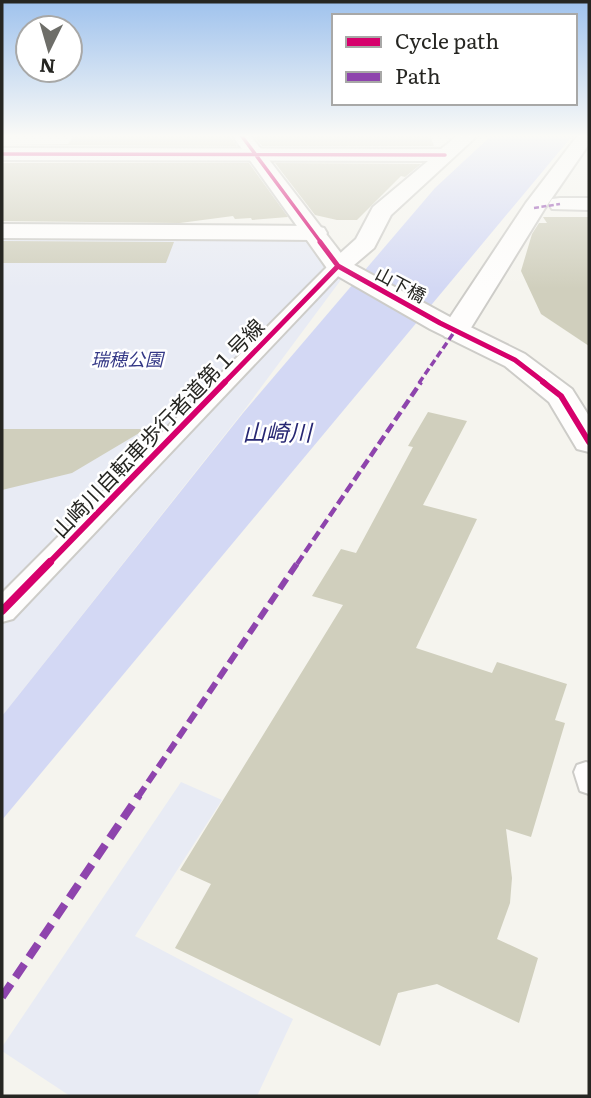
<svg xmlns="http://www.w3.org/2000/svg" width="591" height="1098" viewBox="0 0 591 1098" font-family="Literata,'Noto Sans JP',serif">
<rect width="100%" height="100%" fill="#f5f4ee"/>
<path fill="#e8ebf4" d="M2,231L316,233L346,273L242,413L2,716Z
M181,782L222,800L135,936L293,1019L257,1096H70L2,1051V1047Z"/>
<path fill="#d3d8f4" d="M492,135H573L2,820V716L243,413L435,188Z"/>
<path fill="#d0cfbd" d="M75,135H229L237,146L2,145L68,144Z
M253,135H430L434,146H262Z
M2,163H249L288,217L252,220L251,218L235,219L233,216L180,223L2,221Z
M275,163L421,164L405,177L401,176L357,220H337L315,215Z
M543,217H589V346L541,314L521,271L532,234L539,223H547Z
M2,241L174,242L166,263H2Z
M428,412L467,421L423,505L477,519L416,648L492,673L497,662L567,684L555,720L565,723L531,837L506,829L512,878L510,903L497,939L538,958L519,1023L437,984L398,993L380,1046L175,948L211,884L180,870L343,605L312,596L341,549L356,553L413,447L408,446Z
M2,429H146L72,473L2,490Z"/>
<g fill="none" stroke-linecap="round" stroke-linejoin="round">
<defs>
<path id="service" d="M586,762L589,763V794L580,791L574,772L577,765Z"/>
<path id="pedestrian" d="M338,261L344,262L347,266L344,270L13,619L2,622V593L332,262Z"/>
<path id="minor" d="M458,135H478L391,215L374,248L347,271L338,273L329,271L326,266L356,239L373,207L428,161L2,160V148L441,149Z
M578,135H589V144L545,208L469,331L465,337L455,339L445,337L441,331L526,203Z
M560,198H589V210L552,209L549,204L552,199Z
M2,224L316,226L324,228L327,233L324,238L316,240L2,238Z"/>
<path id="tertiary" d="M232,135H250L347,261L450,317L525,354L572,389L589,416V452L577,449L549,402L505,366L430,329L329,271Z"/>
</defs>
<use href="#service" stroke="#cdccc8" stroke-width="4"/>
<use href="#pedestrian" stroke="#cdccc8" stroke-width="4"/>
<use href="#minor" stroke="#cdccc8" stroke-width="4"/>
<use href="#tertiary" stroke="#cdccc8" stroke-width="4"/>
<use href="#service" fill="#fefdfc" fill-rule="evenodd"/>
<use href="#pedestrian" fill="#fefdfc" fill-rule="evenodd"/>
<use href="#minor" fill="#fefdfc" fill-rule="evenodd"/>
<use href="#tertiary" fill="#fefdfc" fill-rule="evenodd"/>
<path stroke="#8e44ad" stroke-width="2.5" stroke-dasharray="5 2.5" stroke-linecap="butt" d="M534,208L560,204"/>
<path stroke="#8e44ad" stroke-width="3.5" stroke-dasharray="7 3.5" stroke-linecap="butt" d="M419,383L455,331"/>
<path stroke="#8e44ad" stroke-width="4.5" stroke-dasharray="10 4.5" stroke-linecap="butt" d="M297,564L421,382"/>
<path stroke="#8e44ad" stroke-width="6" stroke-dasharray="12 6" stroke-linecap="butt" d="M138,797L298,562"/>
<path stroke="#8e44ad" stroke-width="8" stroke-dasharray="16 8" stroke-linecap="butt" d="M2,997L139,795"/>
<defs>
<path id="cycleway-far3" d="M241,135L322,244
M2,154L445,155"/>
<path id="cycleway-far2" d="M320,242L338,266L440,323L515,360L545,383
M224,383L338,266"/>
<path id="cycleway-far1" d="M543,382L561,396L589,442
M48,564L225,382"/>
<path id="cycleway" d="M2,611L50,562"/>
</defs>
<use href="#cycleway-far3" stroke="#fff" stroke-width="6"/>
<use href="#cycleway-far2" stroke="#fff" stroke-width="8"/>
<use href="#cycleway-far1" stroke="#fff" stroke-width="10"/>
<use href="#cycleway" stroke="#fff" stroke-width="12"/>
<use href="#cycleway-far3" stroke="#d6006c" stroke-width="3.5"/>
<use href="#cycleway-far2" stroke="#d6006c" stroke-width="5"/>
<use href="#cycleway-far1" stroke="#d6006c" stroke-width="6"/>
<use href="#cycleway" stroke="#d6006c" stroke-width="8"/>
</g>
<linearGradient id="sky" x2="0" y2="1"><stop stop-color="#9fc2ed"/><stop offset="0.47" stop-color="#fafaf7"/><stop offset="1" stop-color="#fafaf7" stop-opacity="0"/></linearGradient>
<rect width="591" height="289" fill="url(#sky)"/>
<g text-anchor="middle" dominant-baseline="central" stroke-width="5" stroke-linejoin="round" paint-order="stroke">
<g font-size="18" fill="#262622" stroke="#fff">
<text transform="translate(401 284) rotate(28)">山下橋</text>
</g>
<g font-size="18" font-style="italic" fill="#343886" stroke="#fff">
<text x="127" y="358">瑞穂公園</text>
</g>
<g font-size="21" fill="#262622" stroke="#fff">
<text transform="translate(157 427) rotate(-46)">山崎川自転車歩行者道第１号線</text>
</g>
<g font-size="23" font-style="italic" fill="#272773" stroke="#fff">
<text x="277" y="431">山崎川</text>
</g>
</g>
<rect width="591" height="1098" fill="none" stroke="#262622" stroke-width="7"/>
<rect x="332" y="14" width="245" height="91" fill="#ffffff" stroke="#a8a8a7" stroke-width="2"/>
<rect x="346" y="37" width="35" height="10" fill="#d6006c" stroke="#a8a8a7" stroke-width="2"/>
<text x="395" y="49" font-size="21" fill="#262622">Cycle path</text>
<rect x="346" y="72" width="35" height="10" fill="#8e44ad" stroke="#a8a8a7" stroke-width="2"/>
<text x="395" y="84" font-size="21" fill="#262622">Path</text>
<g transform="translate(49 49) rotate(185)"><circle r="33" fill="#ffffff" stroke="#a8a8a7" stroke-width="2"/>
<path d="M0-5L12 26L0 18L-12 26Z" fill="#6e6e69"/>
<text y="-10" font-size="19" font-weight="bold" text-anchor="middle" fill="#262622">N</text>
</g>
</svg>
